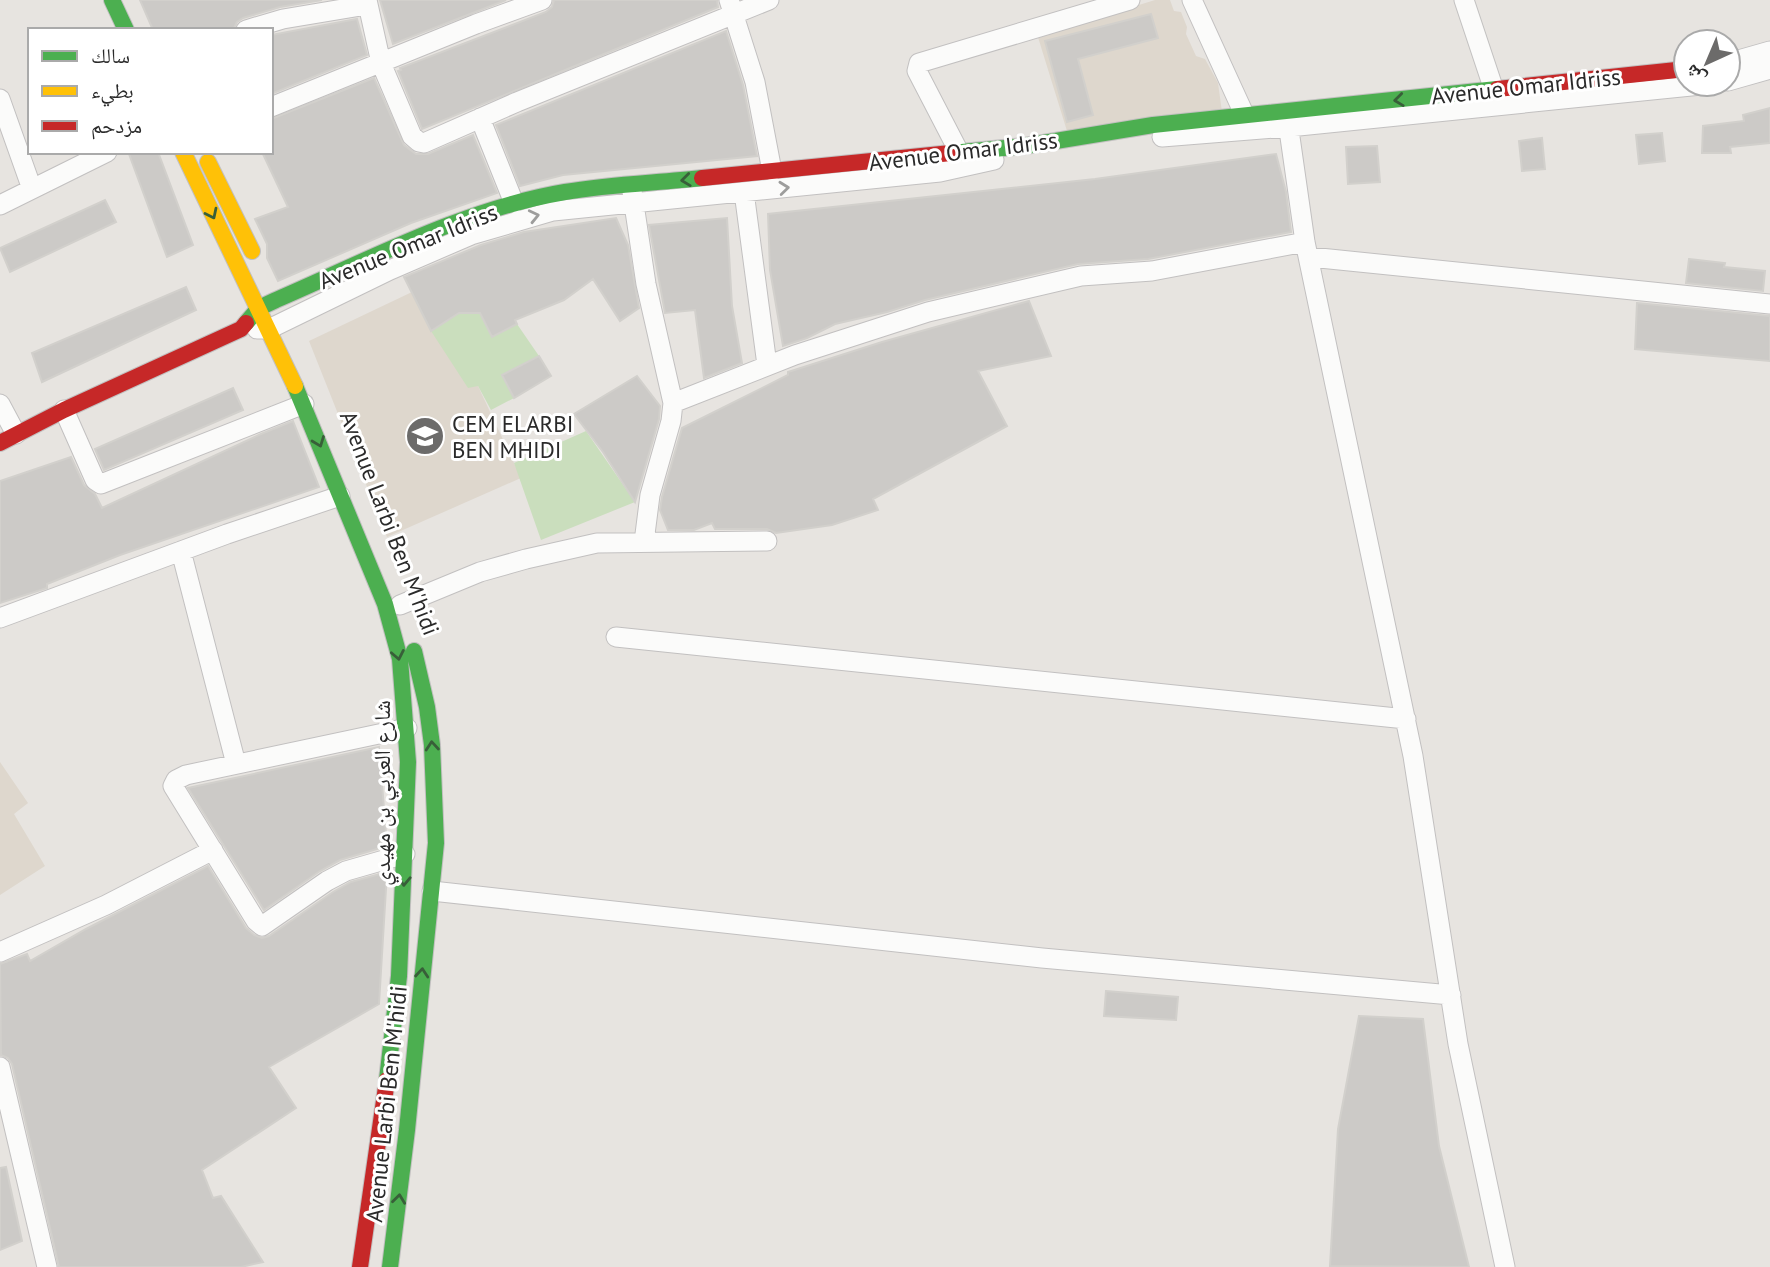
<svg xmlns="http://www.w3.org/2000/svg" width="1770" height="1267" viewBox="0 0 1770 1267" font-family="'PT Sans','Noto Naskh Arabic',sans-serif">
<rect width="100%" height="100%" fill="#e7e4e0"/>
<path fill="#ded7cd" d="M1155,0H1170L1174,11L1181,12L1187,27L1186,34L1196,56L1205,59L1218,83L1222,112L1067,131L1037,34L1081,23Z
M412,292L431,330L478,386L521,478L387,537L309,341Z
M0,762L28,803L14,814L45,866L0,895Z"/>
<path fill="#cadebd" d="M459,313H480L492,336L517,324L539,356L514,398L491,410L478,386L468,388L431,331Z
M586,431L635,502L541,540L514,463Z"/>
<path fill="#cccac7" stroke="#d2d0cc" stroke-width="2" d="M140,0H322L280,7L243,18L237,22L233,30H153Z
M380,0H506L393,44Z
M554,0H717L718,7L422,129L398,71L401,70L400,68L546,12L552,7Z
M1151,14L1158,38L1078,59L1093,115L1067,122L1045,41Z
M357,19L367,55L271,94V35Z
M726,31L743,85L757,156L563,175L520,186L496,125Z
M374,78L404,145L416,154H428L473,135L497,193L411,223L278,281L267,258V244L255,219L288,207L262,152H271V119Z
M1770,108V143L1730,147L1731,153H1702L1703,126L1744,121L1743,115Z
M1662,133L1665,161L1639,164L1636,135Z
M1542,138L1545,169L1522,171L1519,141Z
M1377,146L1380,182L1348,184L1346,147Z
M137,152H158L193,245L167,257L129,154Z
M1276,154L1286,192L1291,232L1148,259L1078,264L925,300L887,312L835,324L807,338L783,346L770,270L768,214L1095,179Z
M105,200L116,222L10,272L0,248Z
M616,218L628,245L639,308L620,321L593,279L564,300L515,320L517,324L492,337L480,313H459L431,331L404,277L481,245L524,232Z
M727,218L732,306L742,363L704,378L695,310L665,313L649,225Z
M1689,259L1725,263L1724,267L1765,271L1763,291L1686,283Z
M186,287L196,310L42,382L32,353Z
M1029,301L1051,356L978,371L1007,426L873,499L878,510L832,525L776,533L767,529H715L712,523L694,530H668L660,510L662,497L682,428L788,375V372L882,342Z
M1637,303L1770,316V361L1635,349Z
M539,356L551,376L514,398L502,375Z
M637,376L660,406L659,419L635,502L603,452L574,414Z
M233,388L243,410L104,470L95,449Z
M293,421L319,487L120,555L47,584V588L0,603V481L71,457L84,485L95,494L102,508L261,434Z
M379,747L387,846L340,860L320,871L264,910L188,788Z
M208,866L246,928L254,935L262,938L269,936L333,892L351,882L387,872L379,1004L269,1067L296,1108L202,1170L213,1198L221,1196L263,1262L241,1267H59L12,1064L8,1058L1,1055L0,964L27,954L30,961L86,929Z
M1106,991L1178,997L1176,1020L1104,1016Z
M1359,1016L1423,1019L1439,1146L1469,1267L1330,1266L1338,1129Z
M6,1167L22,1241L0,1250V1168Z"/>
<g fill="none" stroke-linecap="round" stroke-linejoin="round">
<defs>
<path id="street" d="M367,0L381,63L412,136L419,142L424,143L517,102L769,0
M729,0L755,82L772,171
M1192,0L1245,116
M1464,0L1494,90
M246,30L283,19L367,5
M1728,63L1770,51
M1728,81L1770,69
M0,99L32,189
M271,107L476,24L542,0
M1287,116L1305,242L1413,756L1458,1044L1505,1267
M480,118L514,203
M1162,137L1289,127L1711,84
M959,152L917,71L919,63L1130,0
M632,191L646,284L673,403L671,421L650,495L644,542
M744,192L767,365
M0,205L107,152
M1310,257L1770,304
M257,329H269L390,270L471,235L553,211L940,172L994,160
M673,403L795,355L928,312L1081,276L1152,271L1305,242
M0,404L16,434
M64,410L95,480L101,484L304,404
M181,551L236,764
M400,605L480,572L526,559L597,543L767,541
M0,618L227,534L340,496
M616,637L1406,719
M405,854L346,871L327,881L262,926L256,921L173,786L176,780L186,775L407,728
M432,891L1042,958L1451,995
M0,952L106,905L213,850
M0,1067L47,1267"/>
<path id="fast" d="M112,0L126,30
M951,153L1025,146L1153,125L1497,89
M246,323L259,308L276,300C369,260 464,209 565,192C610,184 657,183 702,178
M295,386L385,604L400,659L408,762L399,976L387,1080
M390,1267L407,1130L436,843L432,745L427,707L414,651"/>
<path id="slow" d="M183,152L295,386
M208,162L252,251"/>
<path id="jam" d="M1497,89L1686,69
M702,178L951,153
M0,443L64,410L241,329L246,323
M360,1267L387,1080"/>
</defs>
<use href="#street" stroke="#c2c0c0" stroke-width="21"/>
<use href="#fast" stroke="#c2c0c0" stroke-width="18"/>
<use href="#slow" stroke="#c2c0c0" stroke-width="18"/>
<use href="#jam" stroke="#c2c0c0" stroke-width="18"/>
<use href="#street" stroke="#fbfbfa" stroke-width="19"/>
<use href="#fast" stroke="#4caf50" stroke-width="16"/>
<use href="#slow" stroke="#ffc107" stroke-width="16"/>
<use href="#jam" stroke="#c62828" stroke-width="16"/>
</g>
<defs><path id="oneway-chevron" d="M-2-3.5L2.5 0L-2 3.5" fill="none" stroke-width="1.6" stroke-linecap="round" stroke-linejoin="round" transform="scale(1.75)"/></defs>
<g stroke="#385f39">
<use href="#oneway-chevron" transform="translate(1399 100) rotate(173)"/>
<use href="#oneway-chevron" transform="translate(686 180) rotate(173)"/>
<use href="#oneway-chevron" transform="translate(212 214) rotate(64)"/>
<use href="#oneway-chevron" transform="translate(319 442) rotate(69)"/>
<use href="#oneway-chevron" transform="translate(398 655) rotate(79)"/>
<use href="#oneway-chevron" transform="translate(432 746) rotate(-95)"/>
<use href="#oneway-chevron" transform="translate(404 881) rotate(92)"/>
<use href="#oneway-chevron" transform="translate(422 973) rotate(-85)"/>
<use href="#oneway-chevron" transform="translate(399 1199) rotate(-83)"/>
</g>
<g stroke="#9d9d9c">
<use href="#oneway-chevron" transform="translate(784 188) rotate(-6)"/>
<use href="#oneway-chevron" transform="translate(534 216) rotate(-13)"/>
</g>
<defs>
<symbol id="school-disc" viewBox="-11 -11 22 22"><circle r="9.5" fill="#6c6b6a" stroke="#fff"/><path d="M0-5L7-2L0 1L-7-2ZM-4 1L0 2.5L4 1V4Q0 6-4 4Z" fill="#fff"/></symbol>
</defs>
<g fill-rule="evenodd">
<use href="#school-disc" x="403" y="414" width="44" height="44"/>
</g>
<g text-anchor="middle" dominant-baseline="central" stroke-width="6" stroke-linejoin="round" paint-order="stroke">
<g font-size="23" fill="#2a2a2a" stroke="#fff">
<text transform="translate(1526 86) rotate(-6)">Avenue Omar Idriss</text>
<text transform="translate(963 151) rotate(-7)">Avenue Omar Idriss</text>
<text transform="translate(408 246) rotate(-22)">Avenue Omar Idriss</text>
<text transform="translate(390 523) rotate(69)">Avenue Larbi Ben M'hidi</text>
<text transform="translate(381 793) rotate(-90)">شارع العربي بن مهيدي</text>
<text transform="translate(386 1104) rotate(-84)">Avenue Larbi Ben M'hidi</text>
</g>
<g font-size="23" fill="#2a2a2a" stroke="#fff" text-anchor="start">
<text x="452" y="423">CEM ELARBI<tspan x="452" dy="26">BEN MHIDI</tspan></text>
</g>
</g>
<rect x="28" y="28" width="245" height="126" fill="#ffffff" stroke="#aaaaaa" stroke-width="2"/>
<rect x="42" y="51" width="35" height="10" fill="#4caf50" stroke="#aaaaaa" stroke-width="2"/>
<text x="91" y="63" font-size="21" fill="#2a2a2a">سالك</text>
<rect x="42" y="86" width="35" height="10" fill="#ffc107" stroke="#aaaaaa" stroke-width="2"/>
<text x="91" y="98" font-size="21" fill="#2a2a2a">بطيء</text>
<rect x="42" y="121" width="35" height="10" fill="#c62828" stroke="#aaaaaa" stroke-width="2"/>
<text x="91" y="133" font-size="21" fill="#2a2a2a">مزدحم</text>
<g transform="translate(1707 63) rotate(224)"><circle r="33" fill="#ffffff" stroke="#aaaaaa" stroke-width="2"/>
<path d="M0-5L12 26L0 18L-12 26Z" fill="#6c6b6a"/>
<text y="-10" font-size="19" font-weight="bold" text-anchor="middle" fill="#2a2a2a">ش</text>
</g>
</svg>
